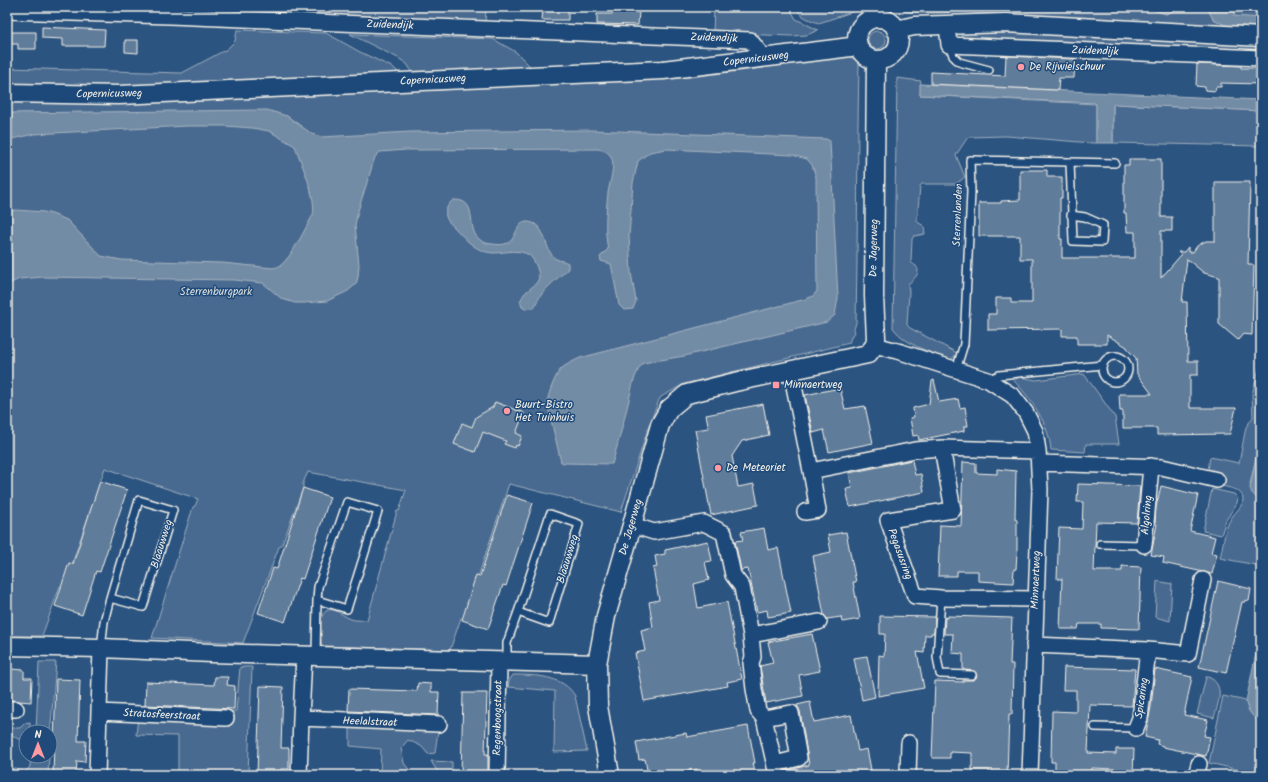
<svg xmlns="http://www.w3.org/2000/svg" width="1268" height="782" viewBox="0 0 1268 782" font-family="Kalam,sans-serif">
<rect width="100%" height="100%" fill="#2c5481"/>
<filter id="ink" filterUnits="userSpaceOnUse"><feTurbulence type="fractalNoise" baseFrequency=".025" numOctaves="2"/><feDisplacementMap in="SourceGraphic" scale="8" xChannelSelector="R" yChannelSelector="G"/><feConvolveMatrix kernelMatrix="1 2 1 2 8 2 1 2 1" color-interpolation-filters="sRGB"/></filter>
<g filter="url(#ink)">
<path fill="#496b90" stroke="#9eaebc" d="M178,7H232L231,19L181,18Z
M309,7H486L485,24L327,18Z
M714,7L777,8L778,7H789L796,19L818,30L807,35L791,36L713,33Z
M795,7H856L852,12L819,23C810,20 800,17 795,7Z
M902,7H1047L1068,9L1145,7L1166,14L1183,7H1207L1213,19L1218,22L1233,16L1235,7H1261V30L1025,18C1005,15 986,13 966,12C946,12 925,15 904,11Z
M237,30L326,33L360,52L394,68L401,75L176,85L39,87L7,85V68L182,73L227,49L235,41Z
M868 40a9 9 0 1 1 18 0a9 9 0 1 1-18 0Z
M963,31L1119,37L1261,46V50L963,38L960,33Z
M350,34L493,39L516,52L531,67L414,75L407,64L398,58Z
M849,56L859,62C857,149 858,236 856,323L854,329L855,333L852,335L849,343L684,384L661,397L659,400L651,420L621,512L509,484L464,619L461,618L450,650L322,646C320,637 316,606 334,610C340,612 345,617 351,619C356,621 362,620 367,620L397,511H399L406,490L308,472L303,483V488L282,545L279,547L243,643L152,638L193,507L195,506L198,499L105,468L64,587L60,586L42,636H7V91L440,90L518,85Z
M897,78L921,81L920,95L1096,104V143H1092L1006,136L968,137L956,155L965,177L956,184H922L920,186L917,221L919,223L924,226L925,234L914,236L912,239L911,262C912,264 915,265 916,266C922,273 913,280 908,284L909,292L907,325L910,328L957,353L951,360C930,352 907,346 893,328Z
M1115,104L1261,111V146L1113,143V105Z
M1261,362V434L1250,484L1252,493L1261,502V566L1220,558C1223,546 1224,533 1229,522C1232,515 1239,510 1242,504C1248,488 1224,487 1215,485L1218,473L1208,470L1210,457L1239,463L1246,427L1253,417L1252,394Z
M1084,374L1115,417L1119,444H1086L1085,452L1051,450C1049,424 1031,398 1013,380L1020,377L1036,380Z
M1212,489L1234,494L1238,498L1237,503L1226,520L1221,535L1203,531Z
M1157,581L1172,584L1170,621L1155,617Z
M39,662H56L50,736V732H36Z
M240,667H252L248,775H178V736L136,735L138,718L228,724V711H236Z
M513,675C534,675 563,675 575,696L587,751L554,752L555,691L508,687L509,681Z
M1208,677C1226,684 1218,704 1214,718L1197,714L1206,677Z
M1223,696L1246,701C1247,712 1254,717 1261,724V775L1209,763Z
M30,722V732H26V740L18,739L7,731V728H20L25,723Z
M350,726L438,731L435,753L428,754L421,746L408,740L401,748L404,763L413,775H380L381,749L350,746Z
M28,756H49L48,775H7V760L13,768L24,772C31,769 32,762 28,756Z
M431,761L452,762V775H438L437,771Z"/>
<path fill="#738ca6" stroke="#a7b4c0" d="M1047,7H1126L1068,9Z
M1145,7H1183L1166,14Z
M1207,7H1235L1234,16L1261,18V28L1225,25L1213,19Z
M920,84L1261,100V111L1115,104L1113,105V143H1096V104L1095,103L920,95Z
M267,110L287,116L312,134L321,137L410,132L590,130L826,139L830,141L838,298L835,315L827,322L684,356L643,363C633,375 632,389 628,404C623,424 618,444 612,464L565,463L561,462L547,403C548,394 556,373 562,368C567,364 574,361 580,358L806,299L813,296L817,291L816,177L812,165L807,159L792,155L666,149L650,152L638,161L633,183L629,236L631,273L636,301L633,309L624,310L619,305L611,264L601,261L600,257L608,249C604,231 606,212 608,193C609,185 616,164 611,157C609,152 603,150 598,149L406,150L380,152L375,157L358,211L355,225L359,265L358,277L356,284L348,291L327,301L304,303H295L282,299L263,283L235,280L43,277L19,279L7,285V211L16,210L44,212L52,214L67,220L101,256L121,260L222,263L273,268C277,267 279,267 282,264C292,256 306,227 313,215C317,198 301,163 295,146L269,131L252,128L225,126H187L34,134L7,140V113Z
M453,200C480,199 465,227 479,239C482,242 488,244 493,244C498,245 503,245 508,243C517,238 516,221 528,222C547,223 544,252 556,259C560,261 565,261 568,263V269C554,282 541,290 534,308L525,309L522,307L520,301C522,298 523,295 525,293C530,288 538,284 539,277C539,270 534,259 529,255C519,249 507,252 495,253C477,253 466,240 455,228C452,225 448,222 447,219C443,212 448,204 453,200Z
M1261,434V502L1252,493L1250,488Z
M1261,629V724C1254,717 1247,712 1246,701Z"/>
<path fill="#5e7b9a" stroke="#f4f1e8" d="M543,8H568V20H542Z
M613,10L639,11L638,25L597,24V14H613Z
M42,27L105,30L104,46H63V39L42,38Z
M7,32H36V49H18V44H7Z
M125,40H138V53L125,52Z
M1006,56L1075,59L1074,78H1059L1058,90L931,84V72L1005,76Z
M1197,64L1241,66V68H1260V84L1221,83V87H1216L1215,91L1205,90V87L1196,86Z
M1129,159H1161V217H1172V231H1161V278L1181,255L1178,252H1184L1188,247V252H1193L1197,246L1202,243L1206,241H1215V182H1250L1248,265H1254L1252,335L1243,334L1238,340L1219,324V277L1204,273L1187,259L1182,302H1187L1188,361H1198V375H1190V408H1236L1230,434L1157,435V428H1123V411H1120L1119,394H1152L1137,374L1136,358L1128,350L1127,347L1107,335V344H1077V336H1062V329L988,330V314H996V298H1011V303H1032V259H1020V236H979V203H1001V201L1020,200V170H1047V177H1062V198H1060V239H1062V258H1135V232H1127L1126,213H1124V165H1129Z
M934,380L939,402L958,399L960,408L965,407L968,426H964V431L919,440L918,435L913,436L910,418L914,417L913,408L929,404L932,381Z
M840,388L845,409L865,406L873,443L829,452L824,430L813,433L805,395Z
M495,402L524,413L516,433L522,436L518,446L516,445L515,448L504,444L506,441L483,432L475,452L454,444L462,423L472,427L476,417L493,407Z
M763,404L769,435L742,441L732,456L738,487L754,484L758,505L711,515L695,430L709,428L706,415Z
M912,460L915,475L921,474L924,492L850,507L846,489L852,488L849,473Z
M963,462L976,463V473L997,474V469L1016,471L1015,519L1017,520V552L1016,569H1014L1013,583L978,581V571H957V576H938L940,525L961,526Z
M100,481L127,490L100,572L96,571L82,615L55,606L69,563L73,564Z
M1078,484L1140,486L1137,523L1096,522L1094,571H1122V566L1141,567L1139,629L1101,628V624H1079L1078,629H1060L1062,579H1057L1059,528L1082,529L1083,502H1077Z
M1161,486L1198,495L1190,531L1215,537L1211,553L1217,554L1212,574L1163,563L1164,557L1151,555L1157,524H1155L1156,507Z
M303,488L330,497L303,579L300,578L285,622L258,613L273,568L277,569Z
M507,495L533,503L506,586L503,585L488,629L462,620L476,575L480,576Z
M764,528L768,550L778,548L791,613L768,617L767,610L757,612L748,569L741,570L735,541L743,540L741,532Z
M846,532L856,582H853L860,619L842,622L841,617L827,619L824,615L813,556L831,552L828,535Z
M708,541L712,561L705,562L709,580L694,584L698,608L727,602L742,679L727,682L728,686L644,701L635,653L645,651L641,630L653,627L649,602L659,600L653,568L657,567L655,556L665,554V550Z
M1218,581L1251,589L1249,601L1245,600V602H1242L1226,673L1199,667Z
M880,616L935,617L934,633H931V635H925L924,653L917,652L924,688L878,696L879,655L884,656L885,634H880Z
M948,616L1012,618L1010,664H1013L1012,714H1009L1007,775H989V770H972V753L950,752V758H932L935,681L963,682V680H974L977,676L974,671L963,670V654L952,653L953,634H944L945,617L948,618Z
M812,634L820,671L799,675L803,696L766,703L760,666L773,663L768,642Z
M867,656L875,697L862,700L854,658Z
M1064,667L1135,669L1132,706L1090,705L1088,753L1116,754V749H1134L1133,775H1115V769L1092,768V775H1055V762H1051L1052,711L1076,712V690H1063Z
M11,669L24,670V678H32L31,702L7,700V677H11Z
M1155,669L1192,677L1184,715L1208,720L1204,736L1210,737L1206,756L1163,747V746L1157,744L1158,740L1145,737L1151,707Z
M215,677H228L227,685L235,686L234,709L145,705L146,682L214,685Z
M56,679L80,680L78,741H86L85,762L77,761L76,775H53Z
M418,683L431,684V692H439L438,715L348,711L349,689L417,691Z
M260,686L283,687L281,748H289V769H281L280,775H257Z
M463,693H487L485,754H488V775H461Z
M810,702L814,722L851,715L858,751L867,749L872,775H786V771L809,765L800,711L797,705Z
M748,726L755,763H753L756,775H698L697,769L665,775H648L645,759L639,760L636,742L686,733L687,737Z"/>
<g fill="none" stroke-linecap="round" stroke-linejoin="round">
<defs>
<path id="service" d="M950,45L953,56L959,62L989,70
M1070,162L1073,241L1102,242L1103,225L1085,217L1071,215
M1102 369a13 13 0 1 1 26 0a13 13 0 1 1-26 0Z
M956,370L964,344L971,192L970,160L1115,163
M988,380L999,375L1103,365
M139,500L173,510L143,607L110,598Z
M550,514L579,524L549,623L518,612Z
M1100,544L1144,545
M941,598L937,657L940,674L972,675
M101,648L104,622L110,598
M316,655L317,600L347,609L378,511L347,502L318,587L317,600
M507,661V643L518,612
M1095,727L1136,728"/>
<path id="minor" d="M7,11L170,16L750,40L764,58
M947,24L949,45L1261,58
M875,345L901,352L988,380L1013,396L1026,413L1035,431L1038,451L1040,490L1030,775
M791,371L811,471L818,510L805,512
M942,448L953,510L888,520L915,596L941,598L1036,599
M1039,463L1162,467L1217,480
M811,471L915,450L942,448L1038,451
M632,525L654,532L704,523L724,533L733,575L742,587L751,635L819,622
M1144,545L1151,466
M751,635L753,657L751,663L754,689L758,711L764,718
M1034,645L1148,650L1188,654L1203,580
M7,709H16
M99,712L226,718
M301,718L439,724
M1136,728L1140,718L1148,650
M775,764L799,758L791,713L764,718L777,775
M97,775L101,648
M299,775L301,718L304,655
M497,775L499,662
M908,775L909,743
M1196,775L1199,764"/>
<path id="tertiary" d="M857 39a21 21 0 1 1 42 0a21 21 0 1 1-42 0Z
M896,30L914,26L1006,23L1261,37
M7,93L119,95L663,70L835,49L858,46
M7,646L101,648L212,653L597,664
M610,775L598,706L597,664L606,616L632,525L660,425L669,409L687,394L735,382L868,354L875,345L876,338L874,296L876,60"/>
</defs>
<use href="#service" stroke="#f4f1e8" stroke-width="10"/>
<use href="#minor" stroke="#f4f1e8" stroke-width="18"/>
<use href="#tertiary" stroke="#f4f1e8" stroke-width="21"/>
<use href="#service" stroke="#1f4a7a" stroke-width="7"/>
<use href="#minor" stroke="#1f4a7a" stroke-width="15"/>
<use href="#tertiary" stroke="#1f4a7a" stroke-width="18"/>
</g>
</g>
<g fill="#ff9aa2" stroke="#1f4a7a" stroke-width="1.5">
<circle cx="1021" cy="67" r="4"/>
<rect x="772" y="381" width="8" height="8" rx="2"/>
<circle cx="507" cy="411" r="4"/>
<circle cx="718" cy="468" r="4"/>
</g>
<g text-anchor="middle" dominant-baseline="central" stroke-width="3" stroke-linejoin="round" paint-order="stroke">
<g font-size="11" fill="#f4f1e8" stroke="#1f4a7a">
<text transform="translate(390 25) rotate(2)">Zuidendijk</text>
<text transform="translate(714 38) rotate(2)">Zuidendijk</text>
<text transform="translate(1095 51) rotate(2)">Zuidendijk</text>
<text transform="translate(756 59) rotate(-7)">Copernicusweg</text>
<text transform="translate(433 80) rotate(-3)">Copernicusweg</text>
<text transform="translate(109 94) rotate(-1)">Copernicusweg</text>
<text transform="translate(958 215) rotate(-88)">Sterrenlanden</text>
<text transform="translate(874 248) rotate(-89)">De Jagerweg</text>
<text transform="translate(1147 515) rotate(-85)">Algolring</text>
<text transform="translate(631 527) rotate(-74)">De Jagerweg</text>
<text transform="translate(162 544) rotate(-73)">Blaauwweg</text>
<text transform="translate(900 554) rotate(70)">Pegasusring</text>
<text transform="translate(568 559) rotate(-73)">Blaauwweg</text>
<text transform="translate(1036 580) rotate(-88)">Minnaertweg</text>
<text transform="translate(1142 698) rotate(-82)">Spicaring</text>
<text transform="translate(162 715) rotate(3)">Stratosfeerstraat</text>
<text transform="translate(498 718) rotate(-89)">Regenboogstraat</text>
<text transform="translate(370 722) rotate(2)">Heelalstraat</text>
</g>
<g font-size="11" fill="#f4f1e8" stroke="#1f4a7a" text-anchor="start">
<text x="1029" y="67">De Rijwielschuur</text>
<text x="784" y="385">Minnaertweg</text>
<text x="515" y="405">Buurt-Bistro<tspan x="515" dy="13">Het Tuinhuis</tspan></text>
<text x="726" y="468">De Meteoriet</text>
</g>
<g font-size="11" fill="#dadddb" stroke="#1f4a7a">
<text x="216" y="292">Sterrenburgpark</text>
</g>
</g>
<rect width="1268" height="782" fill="none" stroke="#1f4a7a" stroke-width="24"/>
<rect x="12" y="12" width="1244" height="758" fill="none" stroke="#f4f1e8" stroke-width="1.5" filter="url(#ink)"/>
<g transform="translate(38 744)"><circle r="19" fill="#1f4a7a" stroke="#748da6"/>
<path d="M0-3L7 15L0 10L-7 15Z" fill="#ff9aa2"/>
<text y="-6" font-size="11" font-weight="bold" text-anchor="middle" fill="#f4f1e8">N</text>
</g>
</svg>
